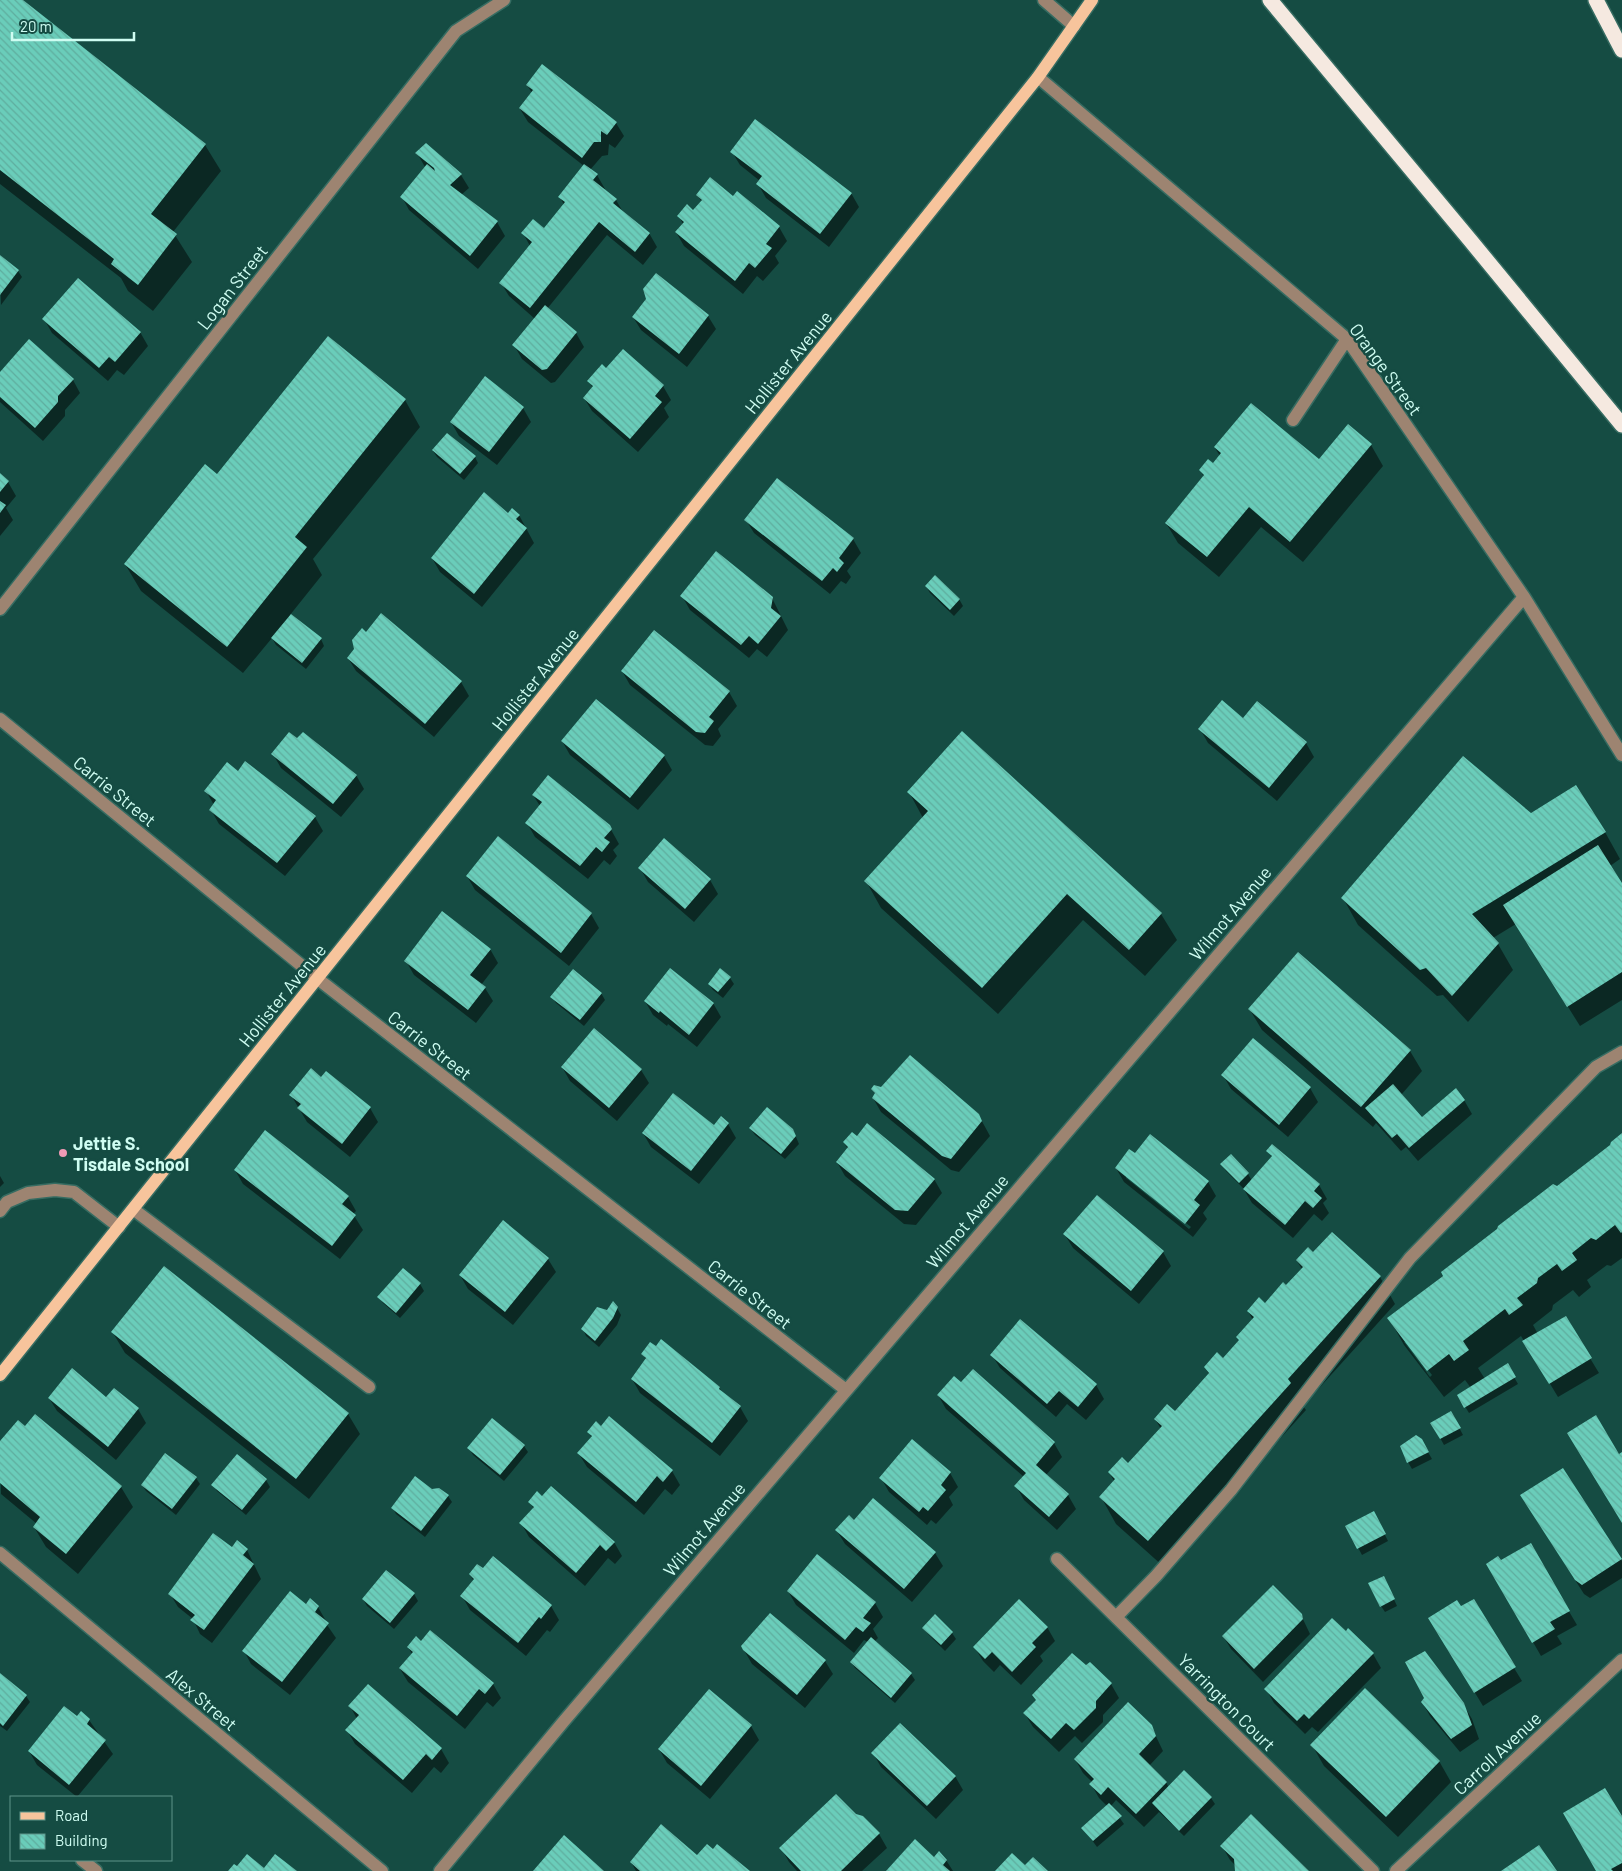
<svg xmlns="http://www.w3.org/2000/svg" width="1622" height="1871" viewBox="0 0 1622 1871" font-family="Barlow,sans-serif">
<defs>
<pattern id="building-back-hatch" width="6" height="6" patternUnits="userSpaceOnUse" patternTransform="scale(1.25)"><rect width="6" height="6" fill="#6acdba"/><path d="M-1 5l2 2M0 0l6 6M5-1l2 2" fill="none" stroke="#5fad9e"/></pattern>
</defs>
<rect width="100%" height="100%" fill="#154c43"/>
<path fill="#0007" fill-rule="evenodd" d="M0,0H21L205,145L221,171L173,232L192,262L153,311L128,291L121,278L0,184Z
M527,85L616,123L624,136L615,148L609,144L608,155L602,156L590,170L597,175L605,189L604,190L616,200L623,212L649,233L657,247L643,265L607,235L547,309L576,333L584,347L555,382L551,383L522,359L514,345L535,319L509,296L501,283L530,246L523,233L544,229L564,205L560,197L584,166L528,122L520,109L532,93Z
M732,152L851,193L859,207L829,247L766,198L758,184L760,181L740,165Z
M417,153L461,175L469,188L461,195L497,222L505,236L478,269L409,210L402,197L425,167Z
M697,195L733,197L779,227L787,241L775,256L779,263L763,281L757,276L743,294L684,246L676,232L683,224L679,216L693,212L702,202Z
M0,257L18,271L22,277L1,305Z
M708,316L716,329L687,367L641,330L633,317Z
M44,319L140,332L148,346L124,375L117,370L108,381L52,333Z
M623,350L663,386L671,400L664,408L669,417L638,452L592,411L584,398L593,388L589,381L606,370Z
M0,374L73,380L80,393L65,410V416L43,441L0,402Z
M405,400L420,427L313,559L322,575L290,615L321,639L324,646L306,669L276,645L272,638L243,673L141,591L125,564L218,476Z
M523,408L531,422L497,465L459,436L451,422Z
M1371,445L1383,466L1303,562L1261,527L1219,577L1178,543L1166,523L1204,477L1200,470L1213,465L1220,456L1215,448L1319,461Z
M433,451L475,457L478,463L464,480L437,457Z
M0,475L8,482L16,496L6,508L13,520L0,536Z
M508,514L519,515L534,543L482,607L440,572L432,558Z
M746,520L853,539L861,553L847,571L851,577L846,584L841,581L830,594L754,533Z
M926,586L959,599L963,606L954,616L930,593Z
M682,596L772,598L788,630L767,657L757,649L749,658L690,610Z
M356,649L461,682L469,696L434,737L356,671L348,658Z
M622,671L729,692L737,706L718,729L721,736L713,746L705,745L630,685Z
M1258,703L1306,743L1314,757L1277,801L1208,743L1200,729L1243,720Z
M562,741L664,756L672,770L638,810L570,755Z
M273,754L356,775L364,789L341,817L281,768Z
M239,773L315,817L323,831L285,876L219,824L211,810L214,805L206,791Z
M909,792L1161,914L1177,940L1145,976L1083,920L998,1014L881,908L866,881L923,818Z
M533,795L609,826L619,844L613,850L617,856L610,865L604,860L588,879L535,837L527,823L540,806Z
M1531,814L1605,832L1620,859L1610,866L1622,885V1000L1580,1026L1516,924L1493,938L1498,944L1513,970L1468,1022L1443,995L1437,996L1358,925L1343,898Z
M498,838L591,914L599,928L569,966L475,890L467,876Z
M640,868L710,880L718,894L694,922L648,882Z
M490,949L498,963L481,985L485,988L493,1001L476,1023L414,975L406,961Z
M730,978L734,984L723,998L713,990L709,984Z
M601,993L605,1000L584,1026L556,1003L552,997Z
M645,1001L713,1003L721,1017L697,1047L668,1024L667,1026L653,1015Z
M1250,1010L1410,1051L1422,1071L1401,1095L1422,1119L1464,1100L1472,1114L1418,1161L1406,1147L1401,1151L1376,1123L1373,1127L1262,1030Z
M1253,1039L1310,1088L1318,1102L1288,1137L1231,1089L1223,1075Z
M562,1067L641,1070L649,1083L617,1121L570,1081Z
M321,1078L370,1108L378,1122L350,1157L307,1122L291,1095Z
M872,1089L978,1114L990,1136L959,1172L951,1170L881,1112L873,1098L876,1094Z
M728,1124L736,1138L699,1184L651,1147L643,1133L714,1127Z
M751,1129L793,1130L799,1144L785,1159L755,1135Z
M265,1131L348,1197L356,1211L353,1214L363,1230L340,1259L243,1184L235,1170Z
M1622,1136V1258L1611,1266L1607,1265L1587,1280L1591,1287L1579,1297L1573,1290L1553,1305L1552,1310L1533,1325L1538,1334L1565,1317L1599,1373L1558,1397L1521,1336L1478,1368L1485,1379L1507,1365L1518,1384L1469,1413L1458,1395L1471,1388L1465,1380L1444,1397L1404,1345L1389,1318ZM1404,1342H1407L1432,1375L1430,1377Z
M844,1143L934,1179L942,1193L916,1225L904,1224L845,1176L837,1162L848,1149Z
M1268,1151L1319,1185L1327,1199L1323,1203L1329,1213L1322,1221L1314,1214L1293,1238L1252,1203L1243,1188L1226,1171L1222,1164L1248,1174L1252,1181L1272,1157Z
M1116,1168L1208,1182L1216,1196L1203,1213L1207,1219L1193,1237L1124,1182ZM1126,1175L1191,1227L1189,1229L1126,1178Z
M0,1176L4,1183L0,1187Z
M1098,1197L1163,1252L1171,1266L1139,1304L1073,1248L1065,1235Z
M1332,1233L1380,1277L1395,1304L1303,1406L1306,1410L1164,1567L1116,1524L1101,1497L1114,1481L1109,1472L1128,1465L1161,1429L1155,1419L1175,1412L1209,1374L1205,1368L1223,1360L1240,1341L1253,1320L1248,1311L1265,1304L1286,1287L1302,1269L1297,1261L1313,1254Z
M548,1259L556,1272L513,1325L468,1289L460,1275Z
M420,1284L424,1291L400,1318L383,1303L379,1297Z
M617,1308L621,1315L617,1325L599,1347L586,1336L583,1329L607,1311Z
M113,1333L348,1414L360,1434L309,1499L125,1353Z
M643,1354L719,1387L723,1394L740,1407L748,1421L720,1456L640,1393L632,1379L646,1360Z
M992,1355L1096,1385L1104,1399L1086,1420L1067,1404L1056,1417L1000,1368Z
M973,1371L1054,1443L1062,1457L1046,1475L1068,1495L1076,1509L1057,1530L1024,1500L1016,1486L1024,1477L946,1409L938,1395L962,1384Z
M114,1390L138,1409L146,1423L116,1460L57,1411L49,1398L107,1399Z
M1451,1412L1463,1435L1444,1445L1432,1423Z
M589,1432L672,1471L680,1485L672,1495L665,1489L644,1515L587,1467L579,1454L592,1438Z
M1421,1440L1432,1459L1412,1469L1408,1462Z
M913,1441L950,1473L958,1487L949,1497L953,1505L936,1524L931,1520L927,1525L889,1492L881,1478Z
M0,1443L121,1487L133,1507L78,1574L46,1547L34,1527L37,1524L1,1494Z
M524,1446L528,1452L504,1481L473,1455L469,1448Z
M165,1454L196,1478L200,1484L176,1515L146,1491L142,1485Z
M237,1456L266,1480L270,1487L246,1515L217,1491L213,1485Z
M1563,1469L1622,1561V1578L1590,1598L1584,1594L1530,1509Z
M431,1491L448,1496L452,1502L425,1537L396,1514L393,1508Z
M873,1500L935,1553L943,1566L912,1602L845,1544L837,1531L854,1522Z
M530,1502L614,1542L622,1556L615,1564L608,1558L585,1586L529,1537L521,1523L534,1509Z
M1377,1519L1388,1541L1362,1555L1347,1527Z
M1530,1545L1577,1625L1557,1636L1562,1644L1541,1656L1488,1564L1500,1562Z
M232,1548L247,1550L261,1579L212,1643L200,1634L193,1619L178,1607L170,1594Z
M817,1556L875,1603L883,1617L873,1629L878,1638L874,1642L911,1674L915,1680L895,1703L855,1668L851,1662L868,1642L864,1640L854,1653L796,1605L788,1591Z
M493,1558L551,1606L559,1620L550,1632L547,1630L526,1656L470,1610L462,1596L474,1581L470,1575L483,1570Z
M387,1572L414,1594L418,1601L394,1629L367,1606L363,1599Z
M1387,1584L1397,1606L1385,1612L1381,1606Z
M306,1605L318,1607L326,1621L325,1622L336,1638L290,1695L251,1664L244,1651Z
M1301,1615L1310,1634L1263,1682L1231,1649L1223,1636Z
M1047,1627L1055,1641L1040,1656L1043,1661L1021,1685L1000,1665L994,1672L983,1661L975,1648Z
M924,1628L952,1633L956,1639L945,1651L928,1634Z
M430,1632L493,1684L501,1698L493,1707L487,1702L465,1729L408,1682L400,1669L412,1654L408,1647L421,1643Z
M1438,1632L1514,1668L1522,1681L1483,1706Z
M744,1650L825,1661L833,1674L805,1708L752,1664Z
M1373,1654L1381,1668L1318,1732L1312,1727L1305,1734L1274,1703L1266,1689Z
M1090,1663L1111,1684L1119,1698L1103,1715V1722L1082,1743L1075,1736L1059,1752L1033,1727L1025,1714Z
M0,1675L26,1696L30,1702L7,1731L0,1726Z
M1426,1698L1463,1704L1472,1719L1479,1739L1460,1752L1430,1716L1422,1702Z
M350,1706L441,1749L449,1763L441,1773L434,1767L412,1793L355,1744L347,1730L357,1719Z
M81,1713L89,1720L113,1754L77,1797L37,1765L29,1751L77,1718Z
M751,1726L759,1740L710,1799L667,1763L659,1749Z
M1151,1726L1163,1751L1149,1766L1166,1782L1169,1788L1184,1772L1211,1798L1215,1804L1184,1836L1159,1812L1144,1827L1116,1800L1111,1806L1124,1824L1097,1847L1083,1828L1107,1806L1099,1798L1091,1784L1092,1782L1083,1773L1075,1759Z
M1312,1745L1439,1761L1451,1782L1398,1837L1324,1766Z
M873,1753L955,1776L963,1790L936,1819L881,1767Z
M855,1815L879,1834L887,1848L862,1871H797L789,1862L781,1848Z
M1622,1818V1871H1598Z
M1222,1846L1308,1871H1236L1235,1865L1230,1860Z
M698,1856L748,1871H636L631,1862Z
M934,1859L946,1860L953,1871H888Z"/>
<path fill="url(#building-back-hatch)" d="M0,0H23L206,144L151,214L177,234L138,285L111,264L114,259L0,170Z
M542,64L617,122L607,135L601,131V142H594L582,158L519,108L533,90L526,85Z
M755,119L852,193L820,234L756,184L762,176L730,152Z
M426,143L462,174L450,185L498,221L470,256L400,197L427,164L435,171L434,168L415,153Z
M584,164L598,174L593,180L617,199L613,203L650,233L635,252L599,222L530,308L499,283L532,242L521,233L533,219L544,228L565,202L558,197Z
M710,177L733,196L737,191L780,226L766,244L772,248L755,268L749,263L735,281L675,232L684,222L677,216L687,204L693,210L702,200L696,195Z
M0,255L19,270L0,295Z
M656,273L709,315L679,354L632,317L646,299L643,289Z
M78,278L141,332L115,362L109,357L99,368L42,319Z
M545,305L577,332L547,369L542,370L512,345Z
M328,336L406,399L295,537L307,547L227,647L124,564L205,464L217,474Z
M29,339L74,379L58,396V402L35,428L0,397V372Z
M623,349L664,385L655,396L662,402L630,439L583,398L593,386L587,381L602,364L606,368Z
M485,376L524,407L489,452L450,422Z
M1251,403L1319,459L1348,424L1372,444L1290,542L1249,507L1207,557L1165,523L1204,475L1199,470L1208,459L1213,463L1221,453L1214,447Z
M447,433L476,456L460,474L432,450Z
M0,473L9,481L0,492Z
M777,478L854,538L839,558L844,563L837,572L833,568L822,581L744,520Z
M484,492L508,513L512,508L520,515L516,519L527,528L474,594L431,558Z
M0,501L6,505L0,513Z
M716,551L773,597L771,608L781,616L758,644L749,636L741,645L680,596Z
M935,575L960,599L950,610L925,586Z
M381,613L462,681L425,724L347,658L354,649L352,640L362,628L366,632Z
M291,614L322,638L302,663L271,638Z
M654,630L730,691L709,717L714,721L705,733L696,732L621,671Z
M596,699L665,755L630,798L561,741Z
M1222,700L1243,718L1257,701L1307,742L1269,788L1198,729Z
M962,731L1162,913L1129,950L1067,894L982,988L864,881L928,811L907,792Z
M289,732L297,738L303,732L357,775L333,804L271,754Z
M1463,756L1531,813L1576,785L1606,832L1472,914L1499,943L1452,996L1426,968L1420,970L1341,898Z
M245,761L316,816L277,863L209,810L216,800L204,791L227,762L238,771Z
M548,775L610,825L612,829L604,838L610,842L602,852L596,847L580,866L525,823L542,802L532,795Z
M498,836L592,913L561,953L466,876Z
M664,838L711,879L685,909L638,868Z
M1598,845L1622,883V972L1567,1007L1503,905Z
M442,911L491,949L470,975L486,987L468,1010L404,961Z
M1298,952L1411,1050L1361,1107L1248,1009Z
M670,968L714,1003L689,1035L660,1011L659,1013L644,1001Z
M720,968L731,977L718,992L708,984Z
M573,969L602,993L580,1020L550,997Z
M594,1028L642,1069L609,1108L561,1067Z
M1253,1038L1311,1087L1279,1125L1221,1075Z
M910,1055L979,1114L982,1121L951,1159L942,1156L872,1098L875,1093L871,1089L874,1085L881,1087Z
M311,1068L321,1077L326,1071L371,1107L342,1144L297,1108L301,1104L289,1095Z
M1393,1084L1422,1117L1456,1088L1465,1100L1409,1148L1397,1134L1392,1138L1365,1108Z
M673,1093L714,1125L721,1116L729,1123L691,1171L642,1133Z
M767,1107L793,1129L796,1136L781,1154L749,1128Z
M867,1123L935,1179L908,1211L895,1210L836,1162L848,1147L843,1142L852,1132L857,1136Z
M265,1130L349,1196L342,1204L356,1215L332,1246L234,1170Z
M1622,1133V1232L1621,1233L1615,1225L1596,1240L1591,1238L1572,1253L1577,1260L1562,1271L1557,1264L1538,1278L1537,1283L1517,1298L1523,1305L1509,1315L1505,1309L1463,1341L1469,1350L1454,1361L1449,1354L1427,1371L1387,1318L1443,1276L1441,1272L1497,1229L1498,1226L1553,1184L1557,1186L1610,1145L1611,1142Z
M1150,1134L1209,1181L1194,1200L1200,1205L1185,1224L1115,1168L1129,1149L1135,1153Z
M1272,1144L1320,1184L1314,1191L1322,1198L1313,1208L1305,1201L1285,1225L1243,1189L1272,1156L1266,1151Z
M1231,1154L1249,1173L1239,1183L1220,1164Z
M1097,1195L1164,1251L1131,1291L1063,1234Z
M503,1220L549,1258L505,1312L459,1275Z
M1332,1232L1381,1276L1288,1379L1291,1383L1148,1541L1099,1497L1115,1479L1108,1472L1122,1457L1128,1463L1162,1426L1154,1419L1167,1404L1175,1411L1209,1373L1204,1367L1217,1352L1223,1358L1239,1340L1236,1337L1254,1317L1247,1311L1259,1297L1265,1303L1283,1282L1286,1285L1303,1267L1296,1260L1308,1247L1313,1252Z
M164,1266L349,1413L296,1479L111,1332Z
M403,1268L421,1283L396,1313L377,1297Z
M613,1301L618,1307L613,1318L595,1341L581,1329L597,1307L607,1310Z
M1566,1316L1592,1358L1549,1384L1522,1341Z
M1020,1319L1097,1384L1078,1407L1059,1391L1047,1404L990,1355Z
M661,1339L720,1387L719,1389L741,1406L712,1443L631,1379L646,1358L641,1354L650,1342L656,1346Z
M1508,1363L1516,1377L1464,1408L1457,1395Z
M72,1368L106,1397L114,1388L139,1408L108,1447L48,1398Z
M973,1369L1055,1442L1036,1465L1069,1494L1049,1517L1014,1486L1026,1473L937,1395L954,1376L961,1382Z
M1451,1411L1461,1428L1440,1439L1430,1423Z
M35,1414L122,1486L66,1554L33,1527L40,1517L0,1483V1441L18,1420L25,1426Z
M1596,1415L1619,1454L1622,1452V1523L1567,1433Z
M609,1416L673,1470L663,1482L657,1476L636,1502L577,1453L592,1436L587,1432L596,1421L601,1426Z
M492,1418L525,1445L500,1475L467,1448Z
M1416,1435L1422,1439L1429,1452L1407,1463L1400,1446Z
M912,1439L951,1472L941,1485L946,1490L928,1511L923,1507L919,1512L879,1478Z
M165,1453L197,1477L172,1509L141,1485Z
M237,1454L267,1479L242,1510L211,1485Z
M1563,1468L1622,1559L1582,1585L1575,1580L1520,1495Z
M415,1476L432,1489L439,1488L449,1495L421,1531L391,1508Z
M551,1486L615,1542L606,1551L600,1545L576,1573L519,1523L534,1507L528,1502L537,1491L542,1496Z
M873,1498L936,1552L904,1589L835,1530L849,1515L854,1520Z
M1374,1511L1386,1534L1357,1549L1345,1526Z
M213,1533L232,1547L237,1540L248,1549L243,1555L254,1564L204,1630L190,1620L195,1615L168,1594Z
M1531,1543L1570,1611L1550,1622L1555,1629L1532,1643L1486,1564L1498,1556L1501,1560Z
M817,1554L876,1602L863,1618L871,1623L863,1632L856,1627L845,1640L787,1591Z
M493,1556L552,1605L541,1619L539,1617L518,1643L460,1596L474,1579L469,1574L477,1564L483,1568Z
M386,1570L415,1593L390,1623L362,1599Z
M1384,1576L1395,1599L1380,1607L1368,1583Z
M1273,1585L1302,1614L1303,1619L1254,1669L1222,1636Z
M290,1591L306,1604L310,1598L319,1606L315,1612L329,1623L282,1682L242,1651Z
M1019,1599L1048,1627L1032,1643L1036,1647L1012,1672L992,1652L985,1659L973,1647Z
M1474,1599L1516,1667L1474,1693L1428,1618L1457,1600L1461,1606Z
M770,1613L826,1660L797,1695L743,1650L741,1646Z
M935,1614L953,1632L941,1645L922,1628Z
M1332,1618L1346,1631L1348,1628L1374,1653L1309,1719L1304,1714L1297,1721L1264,1689Z
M430,1630L494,1683L485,1694L479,1689L457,1716L399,1668L413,1652L407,1647L416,1636L421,1641Z
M871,1637L912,1673L891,1698L850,1662Z
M1425,1651L1464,1703L1472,1725L1451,1739L1421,1702L1424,1698L1405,1662Z
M1072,1653L1086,1665L1090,1662L1112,1683L1096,1701V1708L1074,1730L1066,1723L1051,1739L1023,1713L1036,1700L1032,1695Z
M0,1673L27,1695L3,1726L0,1723Z
M368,1684L442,1748L432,1760L426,1754L403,1780L345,1730L359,1715L348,1706Z
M1365,1688L1440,1761L1386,1817L1310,1745Z
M709,1689L752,1725L701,1786L658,1749Z
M1128,1702L1152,1725L1156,1736L1139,1754L1167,1782L1136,1814L1108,1787L1101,1795L1089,1784L1094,1779L1074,1759Z
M64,1706L77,1716L81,1711L90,1719L87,1724L106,1740L69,1785L28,1751Z
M900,1723L956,1776L927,1806L871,1753Z
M1184,1770L1212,1797L1179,1831L1152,1803Z
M1605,1788L1622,1816V1863L1611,1869L1613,1871H1596L1563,1813Z
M836,1794L856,1814L863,1816L880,1833L841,1871H801L779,1848Z
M1109,1803L1122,1816L1093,1841L1081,1828Z
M1251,1814L1309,1871H1235L1234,1859L1220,1846Z
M661,1824L697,1855L707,1844L713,1849L717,1844L750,1871H640L630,1862Z
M564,1835L604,1871H533Z
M915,1839L934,1857L939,1851L947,1860L943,1865L950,1871H886Z
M1539,1845L1557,1871H1501Z
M1012,1853L1025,1865L1033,1857L1048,1871H995Z
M247,1854L264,1868L275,1854L297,1871H228L234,1864L237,1866Z"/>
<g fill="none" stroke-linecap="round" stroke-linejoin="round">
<defs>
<path id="minor" d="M1044,0L1074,26
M1038,77L1347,339L1524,597L1622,755
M1293,420L1347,339
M0,609L456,31L504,0
M0,719L318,979L846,1390
M133,1209L369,1387
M0,1211L7,1202L28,1193L55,1190L74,1192L119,1227
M0,1553L382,1871
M1057,1559L1373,1871
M1116,1617L1156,1576L1231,1490L1410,1258L1596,1067L1622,1052
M82,1860L96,1871
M440,1871L564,1721L1524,597
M1396,1871L1622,1660"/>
<path id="major" d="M0,1375L1038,77L1092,0"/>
<path id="highway" d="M1270,0L1470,240L1622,425
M1596,0L1622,50"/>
</defs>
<use href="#minor" stroke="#366c62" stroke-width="15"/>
<use href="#major" stroke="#366c62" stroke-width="15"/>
<use href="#highway" stroke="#366c62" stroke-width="18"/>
<use href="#minor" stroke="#9d8471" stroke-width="12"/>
<use href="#major" stroke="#f7c49c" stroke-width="12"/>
<use href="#highway" stroke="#f5e9e0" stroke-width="15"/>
</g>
<circle fill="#f09ab5" stroke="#154c43" stroke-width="2" cx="63" cy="1153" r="5"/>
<g text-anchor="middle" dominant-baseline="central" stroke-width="5" stroke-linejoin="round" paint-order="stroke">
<g font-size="18" fill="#cffdf2" stroke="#154c43">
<text transform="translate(232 287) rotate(-52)">Logan Street</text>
<text transform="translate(788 362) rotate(-51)">Hollister Avenue</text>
<text transform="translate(1386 369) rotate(54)">Orange Street</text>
<text transform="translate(535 679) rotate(-51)">Hollister Avenue</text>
<text transform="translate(115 791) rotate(39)">Carrie Street</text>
<text transform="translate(1230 913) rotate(-50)">Wilmot Avenue</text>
<text transform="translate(282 995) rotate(-51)">Hollister Avenue</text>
<text transform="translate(430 1045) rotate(38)">Carrie Street</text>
<text transform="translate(967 1221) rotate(-50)">Wilmot Avenue</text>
<text transform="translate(750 1294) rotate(38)">Carrie Street</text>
<text transform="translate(704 1529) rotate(-50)">Wilmot Avenue</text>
<text transform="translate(202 1699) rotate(40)">Alex Street</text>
<text transform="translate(1227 1702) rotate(45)">Yarrington Court</text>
<text transform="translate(1497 1753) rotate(-43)">Carroll Avenue</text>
</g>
<g font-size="18" font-weight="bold" fill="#cffdf2" stroke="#154c43" text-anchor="start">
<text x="73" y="1143">Jettie S.<tspan x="73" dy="21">Tisdale School</tspan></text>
</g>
</g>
<rect x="10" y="1796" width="162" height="65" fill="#154c43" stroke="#5f9389"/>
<rect x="20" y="1812" width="25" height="8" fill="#f7c49c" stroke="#5f9389"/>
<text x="55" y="1821" font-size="15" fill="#cffdf2">Road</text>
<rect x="20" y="1834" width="25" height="15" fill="url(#building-back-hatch)" stroke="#5f9389"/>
<text x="55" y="1846" font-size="15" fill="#cffdf2">Building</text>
<path d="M12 32v8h122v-8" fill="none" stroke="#cffdf2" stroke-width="2.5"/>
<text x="20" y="32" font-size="15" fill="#cffdf2" stroke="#154c43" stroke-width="4" paint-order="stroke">20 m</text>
</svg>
